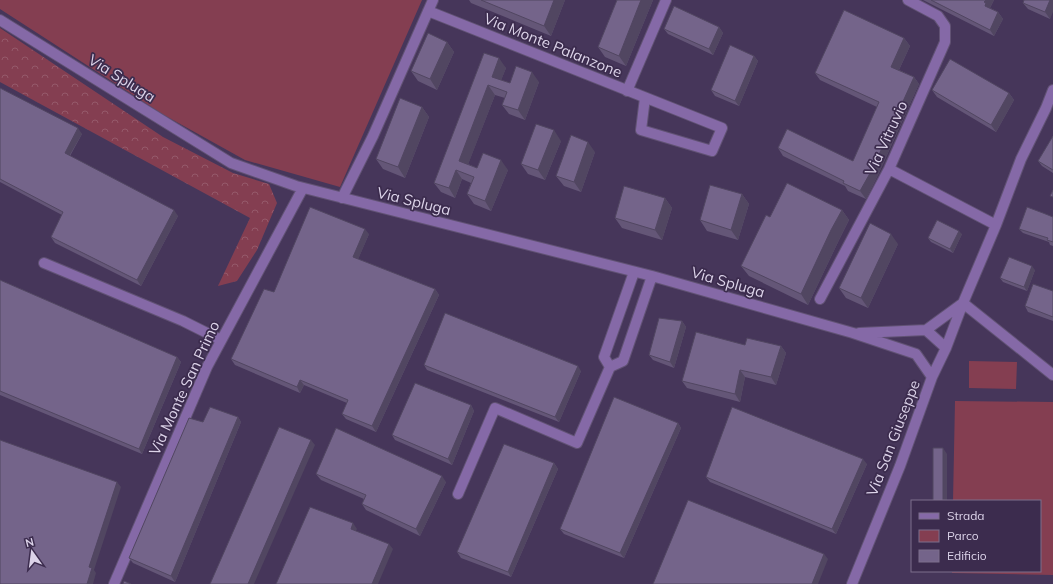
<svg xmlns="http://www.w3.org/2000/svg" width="1053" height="584" viewBox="0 0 1053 584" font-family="Mulish,sans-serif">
<defs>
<pattern id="forest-crowns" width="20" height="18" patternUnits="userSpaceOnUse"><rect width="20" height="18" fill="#843e51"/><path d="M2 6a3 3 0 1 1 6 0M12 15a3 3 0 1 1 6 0" fill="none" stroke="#95596a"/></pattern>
</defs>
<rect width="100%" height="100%" fill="#46365a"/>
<path fill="#843e51" d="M0,0H422L340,187L245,160L164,115L0,9Z
M969,361L1017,362L1016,389L969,388Z
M955,401L1053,402V575L952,573V571H1040V501H953Z"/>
<path fill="url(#forest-crowns)" d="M0,28L163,137L233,173L269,184L277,203L257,250L237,281L218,286L250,218L0,82Z"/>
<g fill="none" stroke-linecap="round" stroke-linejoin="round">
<defs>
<path id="minor" d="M428,11L722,128L712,151L641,130L645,98
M0,20L231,163L296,186L652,276L853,333L916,354L932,377
M627,91L666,0
M889,169L996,225
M342,198L373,136L433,0
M44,263L183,321L221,340
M634,272L604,357L610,367L623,361L652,276
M820,299L889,169L945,42V26L938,16L908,0
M926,330L946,348
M859,333L926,330L963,303L1053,375
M458,494L495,408L577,443L610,367
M114,584L207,367L303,188
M852,584L900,466L932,377L946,348L963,303L996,225L1021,159L1046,108L1053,90"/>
</defs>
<use href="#minor" stroke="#615274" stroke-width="12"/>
<use href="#minor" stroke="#8569a7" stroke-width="10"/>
</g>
<path fill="#645677" d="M469,0H565L551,36L471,3Z
M617,0H653L626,66L605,57L598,47Z
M923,0H994L990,8L998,12L1003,19L994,36Z
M1053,0L1050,19L1028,9L1023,3Z
M719,27L723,33L713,55L668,34L664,29Z
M904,38L910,46L899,70L914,77L919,84L878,175L866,199L848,191L845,186L783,156L778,148L853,161L877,107L820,80L815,73Z
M447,42L454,52L437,90L418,81L411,71Z
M484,53L506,68L501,80L510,83L539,82L525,120L509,114L502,105L505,98L495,95L468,164L477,168L508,170L491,211L474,204L467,194L471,183L462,179L455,198L441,192L434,183Z
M754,56L758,61L739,106L715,96L711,90Z
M0,88L82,134L70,156L178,216L141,286L55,243L51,237L62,215L0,182Z
M932,90L1009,93L1014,100L996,132L937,97Z
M422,107L429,117L405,178L383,169L376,159Z
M1053,136V173L1042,166L1038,161Z
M561,141L545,180L528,174L521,164Z
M595,152L581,192L564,186L556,176Z
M742,194L749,204L738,240L707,231L700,220Z
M665,198L672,208L662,240L622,228L615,218Z
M842,210L849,220L839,240L808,305L749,276L741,266L770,217Z
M1053,217V246L1050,245L1049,242L1023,233L1019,229Z
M369,234L358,259L435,289L439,295L376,432L346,419L342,414L347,403L304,385L300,393L235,365L231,359L274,292Z
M962,234L953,253L931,242L928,238Z
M898,244L868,308L846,298L839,288Z
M1035,270L1027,291L1003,282L1000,278Z
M0,280L177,357L181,362L142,454L0,395Z
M1053,291V321L1028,312L1025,306Z
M682,321L686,327L674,368L653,360L649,355Z
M745,345L781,346L786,353L776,385L745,377L740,402L687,388L682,381Z
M424,365L581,371L559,422L427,370Z
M471,405L474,411L452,465L395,440L392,435Z
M238,417L241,422L175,582L133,563L129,558L203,422Z
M678,423L681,428L624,558L564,534L560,529Z
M554,463L558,469L511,577L461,558L457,552Z
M867,464L836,534L710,482L706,477Z
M316,474L446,482L420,536L366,510L362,504L364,499L321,480Z"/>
<path fill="#514661" d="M554,0H565L551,36L544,26Z
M641,0H653L626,66L619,56Z
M986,0H994L990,8L985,6L984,2Z
M1050,0H1053V12L1050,19L1045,12Z
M998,12L1003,19L994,36L990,30Z
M719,27L723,33L713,55L709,49Z
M904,38L910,46L897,74L891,67Z
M447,42L454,52L437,90L430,79Z
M754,56L758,61L739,106L735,101Z
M499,58L506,68L499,86L492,77Z
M532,72L539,82L525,120L518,110Z
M914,77L919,84L878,175L866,199L860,191Z
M488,85L495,95L466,170L459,161Z
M1009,93L1014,100L996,132L991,125Z
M422,107L429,117L405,178L398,167Z
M78,128L82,134L68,158L65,153Z
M554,130L561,141L545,180L538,170Z
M588,142L595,152L581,192L574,182Z
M501,160L508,170L491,211L485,201Z
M456,170L462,179L455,198L449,188Z
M742,194L749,204L738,240L731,230Z
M665,198L672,208L662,240L655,230Z
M174,210L178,216L141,286L137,280Z
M842,210L849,220L839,240L808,305L801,294L831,230Z
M365,229L369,234L357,262L353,257Z
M959,231L962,234L953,253L950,249Z
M891,234L898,244L868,308L861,298Z
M1032,266L1035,270L1027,291L1024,287Z
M435,289L439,295L376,432L372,426Z
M682,321L686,327L674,368L670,362Z
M781,346L786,353L776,385L771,377Z
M177,357L181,362L142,454L139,449Z
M578,366L581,371L559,422L555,417Z
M740,370L745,377L740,402L735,394Z
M300,380L304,385L300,393L297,387Z
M471,405L474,411L452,465L448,459Z
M238,417L241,422L175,582L171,576Z
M678,423L681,428L624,558L620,553Z
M311,440L315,445L254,584H248Z
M943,448L947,454V501H943Z
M863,459L867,464L836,534L832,529Z
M554,463L558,469L511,577L508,572Z
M442,476L446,482L420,536L416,529Z
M117,482L121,487L94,570L96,573L93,584H87L89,567Z
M353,523L357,529L354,534L351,529Z
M389,544L393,549L378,584H372Z
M824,554L828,559L818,584H812Z"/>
<path fill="#74648a" stroke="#514661" d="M481,0H554L544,26Z
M617,0H641L619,56L598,47Z
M931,0H986L984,2L986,3L985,6L998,12L990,30Z
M1024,0H1050L1045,12L1023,3Z
M674,6L719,27L709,49L664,29Z
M844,10L904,38L891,67L914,77L873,168L860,191L843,183L844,181L778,148L787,129L853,161L879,102L815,73Z
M428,33L447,42L430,79L411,71Z
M730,45L754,56L735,101L711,90Z
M484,53L499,58L492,77L510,83L516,66L532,72L518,110L502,105L507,92L488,85L459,161L477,168L483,153L501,160L485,201L467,194L474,177L456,170L449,188L434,183Z
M950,59L1009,93L991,125L932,90Z
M0,88L78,128L65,153L174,210L137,280L51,237L63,212L0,179Z
M400,98L422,107L398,167L376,159Z
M536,124L554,130L538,170L521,164Z
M571,135L588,142L574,182L556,176Z
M1053,136V170L1038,161Z
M787,183L842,210L831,230L801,294L741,266L766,215L770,217Z
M710,185L742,194L731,230L700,220Z
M624,186L665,198L655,230L615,218Z
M1053,190V197L1050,196Z
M310,207L365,229L353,257L435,289L372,426L342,414L348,400L300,380L297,387L231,359L264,289L274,292Z
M1027,207L1043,213L1053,217V242L1047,240L1048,238L1019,229Z
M937,220L959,231L950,249L928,238Z
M870,223L891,234L861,298L839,288Z
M1009,257L1032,266L1024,287L1000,278Z
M0,280L177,357L139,449L0,391Z
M1033,284L1053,291V317L1025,306Z
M445,313L578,366L555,417L424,365Z
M659,318L682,321L670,362L649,355Z
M696,332L745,345L747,338L781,346L771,377L740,370L735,394L682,381Z
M415,383L471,405L448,459L392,435Z
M614,397L678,423L620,553L560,529Z
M210,407L238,417L171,576L129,558L189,418L203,422Z
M732,407L863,459L832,529L706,477Z
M279,427L311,440L248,584H210Z
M336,428L442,476L416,529L362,504L366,495L316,474Z
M0,440L117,482L89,567L92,568L87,584H0Z
M504,444L554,463L508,572L457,552Z
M933,448H943V501H933Z
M688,500L824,554L812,584H653Z
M310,507L353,523L351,529L389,544L372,584H276Z
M124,581L131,584H123Z"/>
<g text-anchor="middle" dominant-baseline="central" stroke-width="3.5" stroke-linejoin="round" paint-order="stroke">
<g font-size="15" fill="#dcd3e9" stroke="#3c2c4e">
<text transform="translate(553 45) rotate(22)">Via Monte Palanzone</text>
<text transform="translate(122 78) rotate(32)">Via Spluga</text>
<text transform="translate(886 138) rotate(-65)">Via Vitruvio</text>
<text transform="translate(414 201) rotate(14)">Via Spluga</text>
<text transform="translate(728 282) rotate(16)">Via Spluga</text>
<text transform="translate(184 388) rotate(-65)">Via Monte San Primo</text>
<text transform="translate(893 438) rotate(-69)">Via San Giuseppe</text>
</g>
</g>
<rect x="911" y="500" width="130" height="72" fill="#3c2c4e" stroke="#7c6f8c"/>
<rect x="919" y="513" width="20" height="6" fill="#8569a7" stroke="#7c6f8c"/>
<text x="947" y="520" font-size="12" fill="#dcd3e9">Strada</text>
<rect x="919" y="530" width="20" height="12" fill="#843e51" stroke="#7c6f8c"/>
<text x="947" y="540" font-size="12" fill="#dcd3e9">Parco</text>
<rect x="919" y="550" width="20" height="12" fill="#74648a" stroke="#7c6f8c"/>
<text x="947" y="560" font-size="12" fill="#dcd3e9">Edificio</text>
<g transform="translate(32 552) rotate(346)" stroke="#3c2c4e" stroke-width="3" paint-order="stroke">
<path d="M0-3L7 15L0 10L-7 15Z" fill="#dcd3e9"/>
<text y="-6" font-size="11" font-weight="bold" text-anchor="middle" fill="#dcd3e9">N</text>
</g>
</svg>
